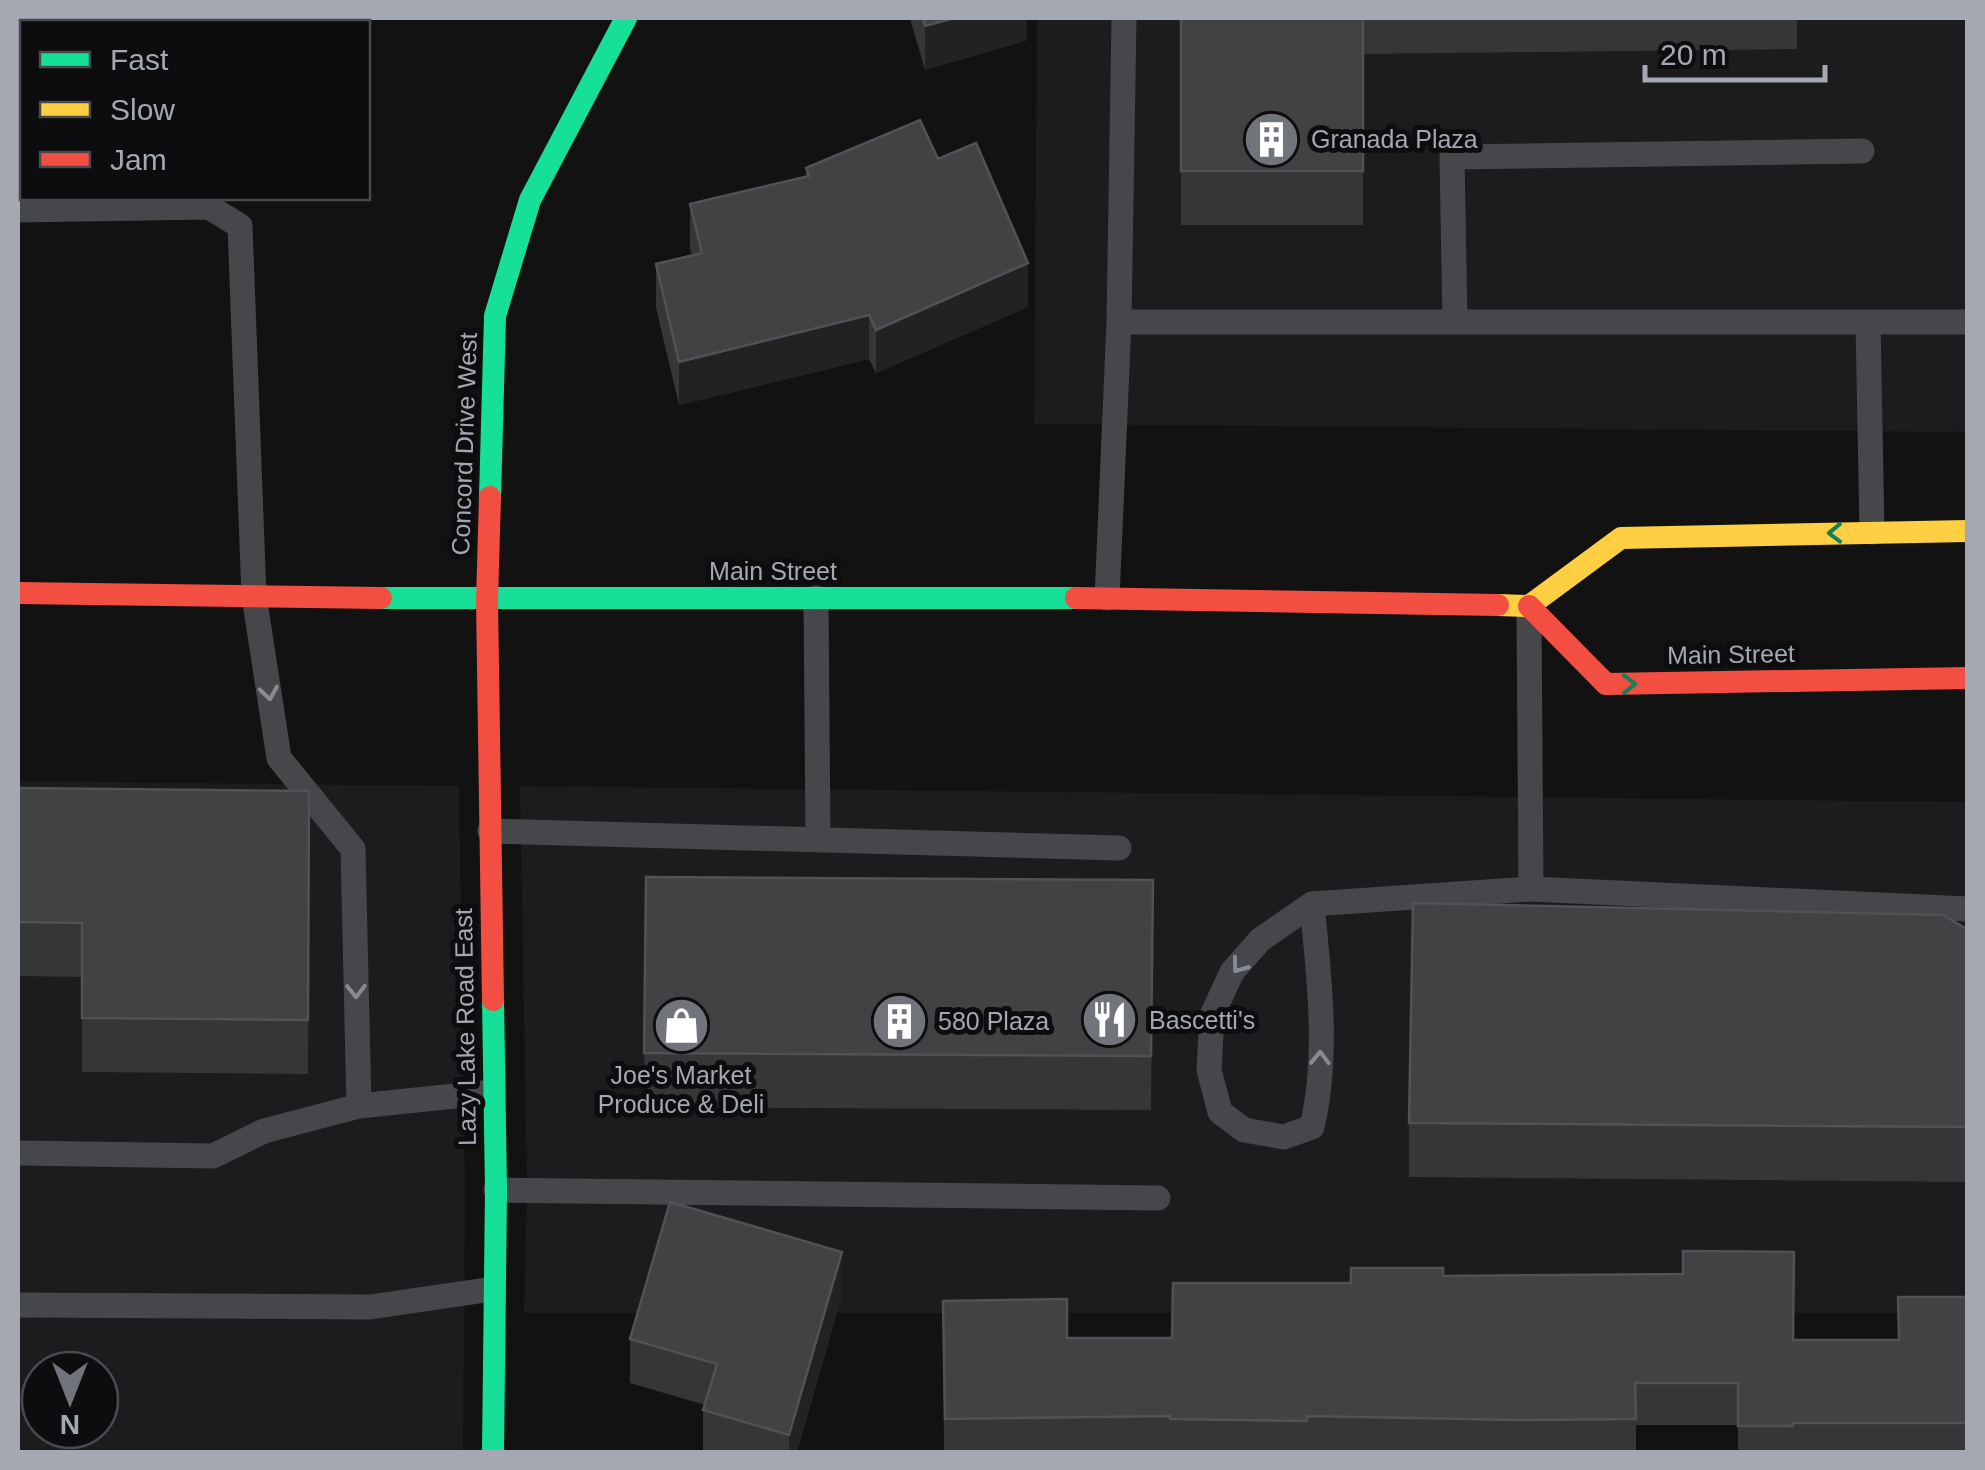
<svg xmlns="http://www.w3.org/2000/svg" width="1985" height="1470" viewBox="0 0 1985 1470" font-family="Arial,sans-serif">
<rect width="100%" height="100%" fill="#121212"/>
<path fill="#1c1c1e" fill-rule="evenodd" d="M1037,18H1967V432L1034,424Z
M18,781L459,786L465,1190L463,1452H18ZM40,1370H100V1430H40Z
M520,786L1967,802V1313H524L527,1189Z"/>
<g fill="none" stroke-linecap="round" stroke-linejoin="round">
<path stroke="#46474b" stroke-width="25" d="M18,210L209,207L240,226L254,596L279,758L353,849L359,1106
M1119,322L1124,18
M1455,322L1452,157L1862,151
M1868,322H1968
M816,598L818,840
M1107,598L1119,322H1868L1872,532
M1529,614L1531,889
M490,831L1119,848
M1312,904C1319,977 1329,1055 1312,1127L1284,1137L1244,1130L1220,1112L1209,1070L1212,1015L1232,972L1260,940L1312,904L1531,889L1968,909
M18,1153L213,1156L264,1131L359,1106L493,1092
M496,1190L1158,1198
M18,1305L370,1307L493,1289"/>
<path stroke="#16e098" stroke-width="22" d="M490,497L495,316L530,200L626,18
M381,598H1076
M493,1452L496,1190L493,1000"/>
<path stroke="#ffcf43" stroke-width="22" d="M1498,605L1529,606L1621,538L1968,531"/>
<path stroke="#f24e42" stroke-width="22" d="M490,497L487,600L493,1000
M18,593L381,598
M1076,598L1498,605
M1529,606L1606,684L1968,678"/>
</g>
<path fill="#353637" d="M910,18H1027V40L925,70Z
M1181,18H1797V49L1363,54V225H1181Z
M938,159L1028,307L876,373L869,359L679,405L656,308V264L692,255L690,248V204L806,177V168Z
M18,788L309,791L308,1074L82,1072V977L18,976Z
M646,877L1153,880L1151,1110L644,1107Z
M1968,930V1182L1409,1177V1123Z
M1443,1276L1794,1340H1898V1297H1968V1452H1738V1425H1636V1452H944L943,1301L1067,1338H1172L1351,1283Z
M842,1295L797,1452H703V1410L705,1405L630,1383V1339Z"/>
<path fill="#222223" d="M954,18H1027V40L925,70V26Z
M1028,263V307L876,373V330Z
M869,315V359L679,405V362Z
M842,1252V1295L797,1452H789V1435Z"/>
<path fill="#414244" stroke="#515256" stroke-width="2.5" d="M195,18H352V22H195Z
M923,18H954L925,26Z
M1181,18H1363V171H1181Z
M920,120L938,159L976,143L1028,263L876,330L869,315L679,362L656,264L702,253L690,204L809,176L806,168Z
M18,788L309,791L308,1020L82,1018V923L18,922Z
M646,877L1153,880L1151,1056L644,1053Z
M1413,903L1943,915L1968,930V1127L1409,1123Z
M670,1202L842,1252L789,1435L703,1410L717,1364L630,1339Z
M1683,1251L1794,1252L1793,1340H1899L1898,1297H1968V1423H1793V1426H1738V1383H1635L1636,1419L1517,1420L1307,1416V1421L1170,1419V1416L945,1419L943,1301L1067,1299V1338H1172L1173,1283H1351V1268H1443V1276L1683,1274Z"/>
<defs><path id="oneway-chevron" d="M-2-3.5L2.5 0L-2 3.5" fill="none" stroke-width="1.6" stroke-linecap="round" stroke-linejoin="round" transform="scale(2.5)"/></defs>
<g stroke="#12815a">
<use href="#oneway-chevron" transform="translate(1835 533) rotate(179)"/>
<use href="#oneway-chevron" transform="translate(1629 684) rotate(-1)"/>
</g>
<g stroke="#888b93">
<use href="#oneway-chevron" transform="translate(269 693) rotate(81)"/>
<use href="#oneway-chevron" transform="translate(1239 966) rotate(127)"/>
<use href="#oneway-chevron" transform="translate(356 991) rotate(89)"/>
<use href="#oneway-chevron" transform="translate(1320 1058) rotate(-89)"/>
</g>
<defs>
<symbol id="building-disc" viewBox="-11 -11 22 22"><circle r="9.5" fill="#71747a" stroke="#0d0c0e"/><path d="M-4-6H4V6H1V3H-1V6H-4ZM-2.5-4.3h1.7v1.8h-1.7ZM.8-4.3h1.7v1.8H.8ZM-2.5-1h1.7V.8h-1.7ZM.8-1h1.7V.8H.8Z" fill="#fff"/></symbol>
<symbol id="restaurant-disc" viewBox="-11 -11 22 22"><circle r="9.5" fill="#71747a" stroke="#0d0c0e"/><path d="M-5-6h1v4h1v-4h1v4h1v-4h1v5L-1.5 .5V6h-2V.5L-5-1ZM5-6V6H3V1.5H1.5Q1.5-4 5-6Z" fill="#fff"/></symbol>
<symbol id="shop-disc" viewBox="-11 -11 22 22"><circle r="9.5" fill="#71747a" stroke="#0d0c0e"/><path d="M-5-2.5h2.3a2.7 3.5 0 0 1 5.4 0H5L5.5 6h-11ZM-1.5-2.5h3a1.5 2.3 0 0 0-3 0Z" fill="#fff"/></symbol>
</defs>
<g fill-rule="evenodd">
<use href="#building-disc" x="1240" y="108" width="63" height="63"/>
<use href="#restaurant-disc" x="1078" y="988" width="63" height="63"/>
<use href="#building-disc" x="868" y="990" width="63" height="63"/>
<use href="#shop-disc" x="650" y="994" width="63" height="63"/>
</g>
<g text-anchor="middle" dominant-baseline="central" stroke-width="10" stroke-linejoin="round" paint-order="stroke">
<g font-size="25" fill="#a4a8b2" stroke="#0d0c0e" text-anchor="start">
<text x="1311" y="139">Granada Plaza</text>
<text x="1149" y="1020">Bascetti's</text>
<text x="938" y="1021">580 Plaza</text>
<text x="681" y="1075" text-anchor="middle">Joe's Market<tspan x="681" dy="29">Produce &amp; Deli</tspan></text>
</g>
<g font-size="25" fill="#a4a8b2" stroke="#0d0c0e">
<text transform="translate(464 444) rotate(-88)">Concord Drive West</text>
<text x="773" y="571">Main Street</text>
<text transform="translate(1731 654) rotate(-1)">Main Street</text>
<text transform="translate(465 1027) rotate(-91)">Lazy Lake Road East</text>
</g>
</g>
<rect width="1985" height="1470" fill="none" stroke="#a4a8b2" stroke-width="40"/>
<rect x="20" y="20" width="350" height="180" fill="#0d0c0e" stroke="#494a50" stroke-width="2.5"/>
<rect x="40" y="52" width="50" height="15" fill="#16e098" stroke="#494a50" stroke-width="2.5"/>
<text x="110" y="70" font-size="30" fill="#a4a8b2">Fast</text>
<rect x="40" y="102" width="50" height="15" fill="#ffcf43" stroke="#494a50" stroke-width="2.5"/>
<text x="110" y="120" font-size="30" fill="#a4a8b2">Slow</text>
<rect x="40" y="152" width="50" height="15" fill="#f24e42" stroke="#494a50" stroke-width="2.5"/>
<text x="110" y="170" font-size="30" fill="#a4a8b2">Jam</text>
<g transform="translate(70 1400) rotate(180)"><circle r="48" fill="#0d0c0e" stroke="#494a50" stroke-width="2.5"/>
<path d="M0-8L18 38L0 25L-18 38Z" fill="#71747a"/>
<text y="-15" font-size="28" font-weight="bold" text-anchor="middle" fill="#a4a8b2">N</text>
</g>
<path d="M1645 65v15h180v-15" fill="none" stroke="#a4a8b2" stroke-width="5"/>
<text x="1660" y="65" font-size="30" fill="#a4a8b2" stroke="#0d0c0e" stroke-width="8" paint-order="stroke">20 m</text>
</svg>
